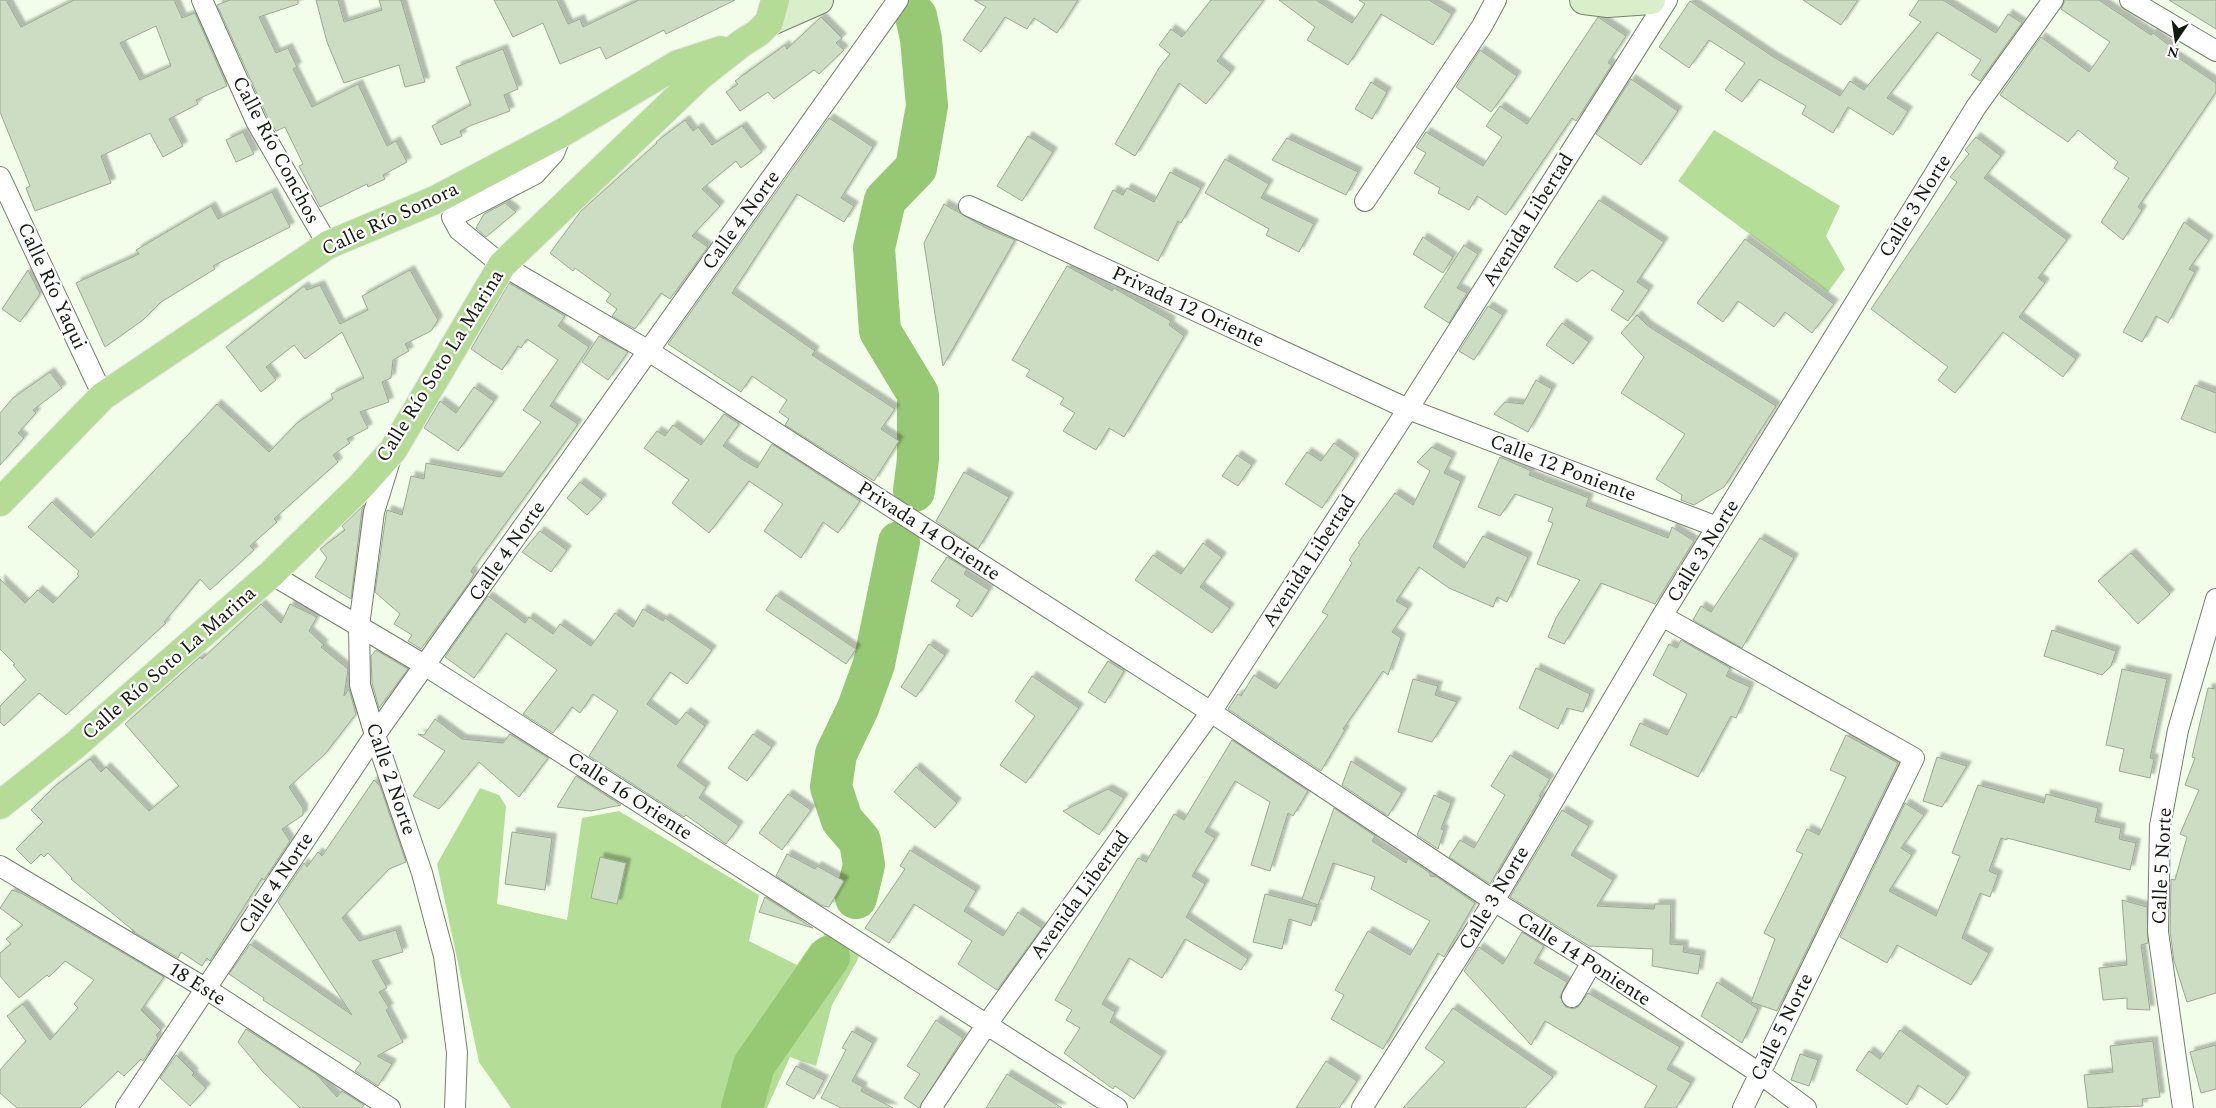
<svg xmlns="http://www.w3.org/2000/svg" width="2216" height="1108" viewBox="0 0 2216 1108" font-family="Spectral,serif">
<defs>
<filter id="shadow"><feDropShadow dx="4.5" dy="-4.5" stdDeviation="1" flood-color="#0004"/></filter>
</defs>
<rect width="100%" height="100%" fill="#f2feea"/>
<path fill="#b4dd98" d="M1714,130L1840,206L1826,236L1845,269L1828,292L1678,181Z
M480,788L499,795L506,806L497,904L567,920L582,818L619,811L759,895L749,941L797,965L812,943L820,945L831,916L865,937L857,961L832,1005L816,1066L790,1057L767,1108H511L479,1062L437,864Z"/>
<g fill="none" stroke-linecap="round" stroke-linejoin="round">
<path stroke="#97c874" stroke-width="42" d="M914,491L918,459V394L880,331L874,248L885,200L916,168L927,106L921,39L916,16
M856,898L864,865L860,841L842,820L831,787L836,754L858,708L874,664L899,542
M742,1108L754,1065L829,957"/>
</g>
<path fill="#cdddc3" stroke="#9aa991" fill-rule="evenodd" filter="url(#shadow)" d="M0,0H6L21,27L74,0H174L182,18L195,13L227,86L196,100L198,104L169,119L183,146L163,157L150,133L101,156L111,183L35,211L26,188L30,186L0,112ZM156,26L171,66L140,80L120,43Z
M230,0H298V4L259,17L276,53L288,48L297,67L293,69L312,107L358,84L387,146L396,141L407,162L383,175L385,179L368,187L367,184L320,207L299,166L303,164L285,127L276,131L267,116L217,5Z
M316,0H338L344,22L382,10L379,0H401L425,82L405,87L399,65L344,83L327,42Z
M494,0H557L568,24L580,19L583,27L639,0H735L666,34L664,30L606,59L600,47L560,64L543,23L513,37Z
M974,0H1078L1057,33L1034,18L1027,29L1005,17L981,52L963,40L986,7Z
M1211,0H1264L1217,61L1231,72L1206,104L1179,83L1135,156L1115,144L1159,68L1170,54L1159,45L1171,29L1182,37Z
M1279,0H1316L1352,23L1365,4L1359,0H1429L1452,14L1433,45L1381,14L1348,65L1307,40L1315,27Z
M1803,0H1858L1841,25Z
M1919,0H1943L1996,33L2008,14L2022,23L1980,81L1971,75L1981,60L1937,32L1887,98L1908,111L1893,135L1848,107L1833,133L1802,114L1806,106L1759,79L1742,102L1725,90L1745,63L1709,40L1689,68L1659,47L1690,1L1772,56L1840,96L1850,81L1864,90L1921,22L1909,15Z
M2065,0H2099L2151,35L2153,33L2174,49L2171,53L2216,83V92L2138,207L2142,210L2123,240L2101,222L2129,178L2114,168L2118,162L2078,130L2068,142L2000,95L2041,37L2089,72L2110,42L2061,9Z
M2169,0H2216V29Z
M821,17L842,38L836,43L844,50L819,74L814,70L774,99L768,92L740,111L726,92L738,84L735,81L785,45L787,49Z
M1598,17L1626,36L1608,63L1612,65L1576,121L1572,118L1506,215L1477,196L1469,210L1438,193L1440,188L1414,173L1426,153L1416,147L1426,132L1483,166L1502,137L1486,126L1500,106L1527,124Z
M503,49L518,89L504,95L510,111L472,125L460,131L462,136L441,145L432,126L471,105L456,67Z
M1480,50L1517,76L1491,112L1456,87Z
M1631,79L1678,111L1641,165L1596,134Z
M1371,82L1387,92L1372,119L1355,109Z
M829,118L873,147L841,198L854,206L844,222L797,194L732,293L815,351L812,355L895,409L881,429L899,441L874,481L785,425L789,419L779,412L787,400L752,376L741,392L668,344Z
M685,120L693,131L698,127L712,145L742,126L762,152L741,168L736,161L702,189L720,206L692,236L708,247L670,299L661,293L635,329L612,316L617,309L606,301L611,294L575,268L573,271L550,253L581,211L657,143L656,142Z
M243,132L254,154L236,162L226,140Z
M1028,136L1053,152L1022,201L997,186Z
M1976,137L2001,156L1984,178L2067,240L2038,278L2045,283L2019,317L2076,359L2063,377L2003,332L1955,393L1938,380L1948,367L1871,309L1957,182L1950,177L1969,154L1965,150Z
M1287,138L1358,172L1346,195L1272,160Z
M1225,159L1269,184L1261,198L1314,224L1299,252L1266,235L1269,229L1205,193Z
M1170,172L1201,188L1181,223L1178,221L1158,261L1094,228L1113,190L1123,195L1127,188L1154,202Z
M272,192L290,227L213,266L215,269L161,302L143,320L105,347L76,283L139,254L136,250L211,206L218,219Z
M1599,200L1664,242L1637,282L1649,290L1628,321L1611,310L1624,291L1592,270L1577,282L1554,267Z
M505,203L516,212L486,237L476,228L484,214Z
M944,204L986,228L1015,240L943,366L924,243Z
M2184,222L2209,240L2189,269L2195,272L2168,323L2156,316L2142,342L2123,332Z
M1423,237L1453,257L1443,273L1413,254Z
M1745,239L1834,304L1812,333L1785,312L1774,327L1738,301L1723,322L1697,303Z
M1464,245L1478,254L1457,288L1467,293L1449,323L1424,307Z
M1067,266L1112,291L1114,288L1171,321L1169,325L1184,336L1124,437L1109,428L1096,450L1063,431L1075,413L1060,404L1064,398L1026,376L1030,370L1012,360Z
M28,270L40,294L20,322L2,309Z
M410,270L438,320L431,331L405,344L409,351L393,360L391,378L382,382L389,402L360,412L368,428L347,439L350,443L333,455L338,462L274,519L277,522L250,546L254,550L210,590L200,579L164,622L166,623L66,715L39,693L4,726L0,722V706L26,680L13,665L15,664L0,649V579L25,603L38,590L53,603L79,576L77,574L79,571L28,527L52,502L91,538L217,404L269,452L297,423L333,399L331,394L364,378L342,332L305,359L294,345L266,367L276,380L261,392L226,347L304,286L307,290L320,285L340,324L368,310L362,296Z
M509,283L565,316L558,326L589,347L550,406L578,424L473,568L471,572L474,574L469,583L421,649L408,641L412,635L394,624L400,614L375,592L386,515L387,510L402,515L411,476L424,479L426,463L501,477L541,422L523,410L558,360L527,339L521,348L518,346L502,370L471,349Z
M1488,306L1503,315L1474,360L1459,351Z
M1637,315L1648,326L1776,406L1724,487L1694,505L1681,500L1682,495L1656,479L1685,434L1621,393L1644,357L1621,333Z
M1562,323L1589,342L1573,364L1546,345Z
M599,336L628,352L608,380L582,362Z
M50,372L62,388L33,410L36,413L18,433L24,438L0,465V413L13,398Z
M1536,380L1552,389L1528,432L1494,414L1505,402L1523,404Z
M2195,385L2216,393V433L2181,419Z
M474,387L494,401L458,451L424,428L440,401L456,413Z
M724,414L739,424L723,446L740,458L757,468L772,444L860,501L838,533L823,522L801,558L764,531L783,504L749,481L709,533L672,503L689,480L644,448L657,431L665,436L673,425L701,445Z
M1334,443L1355,458L1322,508L1285,484L1307,452L1321,461Z
M1432,447L1452,457L1444,473L1461,481L1433,547L1464,568L1483,536L1528,557L1507,602L1497,597L1493,607L1449,588L1419,567L1396,601L1408,608L1392,632L1401,638L1388,675L1383,671L1343,729L1345,730L1321,771L1228,709L1238,694L1241,696L1254,675L1276,689L1328,615L1322,612L1352,563L1349,560L1360,544L1358,543L1395,493L1413,505L1430,471L1417,462Z
M1237,455L1252,465L1238,486L1222,476Z
M1500,457L1531,471L1529,475L1589,498L1586,506L1668,538L1672,527L1694,541L1655,604L1601,583L1564,644L1548,637L1556,618L1580,580L1537,564L1553,523L1548,521L1553,508L1515,494L1500,516L1478,507Z
M964,472L1009,497L978,549L936,521Z
M580,482L602,499L587,515L567,498Z
M364,505L362,510L351,599L315,577L327,558L320,549L345,530L342,526Z
M540,531L567,550L551,572L522,552Z
M1760,538L1794,558L1742,648L1693,620L1701,606L1711,612Z
M1203,543L1222,557L1200,587L1230,608L1212,633L1135,580L1153,555L1181,574Z
M2131,553L2170,594L2138,624L2098,581Z
M947,557L967,569L964,574L989,590L972,617L956,606L960,600L931,581Z
M776,595L856,649L846,664L766,610Z
M488,596L525,623L529,617L553,634L560,624L591,646L615,613L633,627L643,609L663,621L665,618L712,650L687,684L670,672L647,704L676,725L686,712L705,726L677,766L706,787L699,798L739,826L726,844L686,815L684,817L589,756L618,711L593,694L580,713L572,707L553,733L523,714L557,670L506,633L474,678L445,657Z
M261,604L281,623L290,604L317,617L309,631L324,645L321,647L348,669L344,696L349,689L356,714L325,754L289,787L303,808V815L282,829L290,841L264,880L262,878L210,961L207,958L202,966L181,952L178,958L132,931L135,932L71,879L72,878L48,853L44,857L41,854L31,864L16,849L43,822L31,810L54,787L90,759L101,772L106,767L149,811L179,786L125,724L200,657L202,659Z
M2052,630L2116,651L2111,666L2102,675L2044,656Z
M1681,640L1730,668L1726,676L1750,687L1736,718L1731,716L1698,777L1630,745L1640,723L1667,735L1687,694L1653,675L1669,644L1677,648Z
M929,644L945,655L916,697L901,687Z
M376,650L408,669L379,708L372,683L371,656Z
M1108,661L1124,671L1105,703L1088,692Z
M1536,668L1590,694L1583,712L1567,708L1558,729L1519,708Z
M2122,669L2167,679L2150,758L2154,759L2150,778L2119,771L2124,749L2106,745Z
M1032,676L1079,708L1026,783L1000,765L1035,716L1015,701Z
M1413,679L1438,686L1435,695L1457,702L1432,742L1398,732Z
M2208,688L2216,689V993L2187,1002L2174,961L2170,931L2171,879L2175,880L2187,837L2180,834L2199,790L2185,785L2195,758L2192,757Z
M435,719L462,739L503,743L510,734L548,758L519,797L479,762L439,809L413,796L445,751L418,734L424,735Z
M753,734L772,747L747,781L728,768Z
M1846,735L1898,763L1777,1011L1751,1002L1775,939L1764,933L1803,854L1796,851L1807,829L1819,835L1846,777L1830,770Z
M1232,740L1308,791L1293,816L1288,813L1270,871L1251,865L1270,802L1235,781L1205,832L1215,838L1192,876L1205,884L1186,917L1248,959L1241,970L1185,939L1162,978L1129,958L1102,1004L1115,1012L1110,1022L1162,1056L1134,1099L1115,1086L1113,1089L1064,1053L1080,1028L1066,1020L1072,1010L1055,1000L1138,858L1146,862L1174,814L1184,820Z
M1510,755L1550,779L1539,796L1541,797L1490,884L1449,857L1460,840L1474,848L1505,795L1491,786Z
M1937,757L1967,766L1942,807L1923,801Z
M1351,761L1402,793L1388,816L1342,785Z
M916,767L957,803L935,828L894,792Z
M576,776L621,805L591,811L557,807Z
M374,780L380,786L406,862L389,869L342,918L359,941L396,930L403,952L372,961L387,988L379,992L389,1008L386,1010L403,1042L377,1056L392,1064L378,1086L355,1071L361,1063L263,1000L264,998L229,974L250,944L352,1015L278,902L304,863L307,867L318,852L322,856Z
M1978,785L2044,803L2046,794L2098,808L2095,822L2121,828L2119,839L2136,843L2130,870L2007,838V840L2001,838L1989,871L1998,875L1990,897L1980,893L1962,938L1989,953L1971,985L1897,945L1887,963L1840,937L1905,803L1924,815L1901,848L1912,855L1889,891L1936,916L1960,856L1952,853Z
M1108,789L1124,798L1099,835L1063,811Z
M788,794L811,810L782,850L759,833Z
M1434,795L1451,803L1441,829L1444,830L1438,849L1417,835Z
M1334,808L1375,836L1372,841L1406,863L1408,858L1430,873V876L1437,877L1475,903L1444,957L1438,953L1383,1049L1331,1019L1344,995L1335,990L1368,931L1410,955L1430,921L1371,889L1375,877L1333,863L1318,905L1302,899Z
M1562,810L1589,826L1571,855L1613,880L1597,906L1654,909L1655,904H1671L1670,944L1684,945L1683,952L1701,955L1698,974L1652,966L1653,949L1589,946L1510,897Z
M512,832L552,838L545,890L505,884Z
M910,850L976,891L964,911L1003,936L1018,912L1042,928L997,990L958,964L972,941L914,904L889,943L865,928L905,869L900,866Z
M787,854L815,869L817,866L844,881L829,907L823,906L776,876Z
M600,857L626,863L617,904L591,898Z
M12,890L23,894L164,977L141,1010L161,1030L156,1035L158,1038L143,1061L141,1059L124,1076L118,1071L80,1108H17L0,1093V1070L26,1041L7,1016L23,1004L50,1040L78,1008L74,1004L94,980L65,961L49,977L47,975L19,998L0,976V953L11,944L6,939L23,925L0,908Z
M1265,894L1317,907L1311,926L1289,919L1282,949L1253,942Z
M765,897L813,928L759,912Z
M2122,900L2147,907L2148,943L2141,945L2150,1010L2127,1009V998L2103,1000L2099,968L2127,965Z
M1522,932L1544,946L1534,963L1567,982L1560,997L1566,1007L1573,1009L1578,1007L1588,993L1680,1047L1667,1069L1691,1083L1676,1108H1644L1657,1086L1545,1021L1531,1045L1464,971L1479,947L1503,964Z
M1717,982L1758,1009L1742,1043L1701,1016Z
M1453,1008L1553,1077L1525,1108H1403L1445,1062L1425,1048Z
M936,1020L963,1038L919,1108L904,1098L920,1074L907,1066Z
M246,1029L316,1074L337,1097L342,1091L364,1105L362,1108H300L263,1072L238,1042Z
M1900,1030L1966,1077L1947,1105L1918,1085L1907,1105L1856,1070L1869,1051L1880,1059Z
M852,1031L873,1043L852,1081L863,1087L861,1091L893,1108H841L821,1098L846,1050L842,1048Z
M2153,1041L2160,1097L2142,1099L2143,1106L2088,1108L2084,1075L2113,1072L2110,1046Z
M2216,1045V1089L2201,1093L2190,1052Z
M1800,1054L1818,1060L1809,1086L1791,1080Z
M176,1055L194,1073L192,1075L206,1088L190,1106L160,1078Z
M1326,1061L1357,1081L1339,1108H1296Z
M796,1066L824,1080L814,1099L786,1084Z
M1007,1074L1062,1108H986Z"/>
<g fill="none" stroke-linecap="round" stroke-linejoin="round">
<defs>
<path id="street" d="M202,0L256,121L328,245
M2130,0L2216,51
M562,133L554,153L535,174L452,217L459,230L502,265L647,350L1211,712L1494,901L1592,962L1759,1073L1806,1108
M0,177L103,396
M1365,201L1482,26L1496,0
M969,206L1408,409L1717,527
M391,457L374,512L359,626L360,685L375,735L422,873L444,956L457,1052L455,1108
M271,574L426,666L1117,1108
M1662,616L1914,758L1743,1108
M0,866L205,988L390,1108
M1572,997L1592,962
M126,1108L375,735L898,0
M931,1108L987,1024L1211,712L1408,409L1667,0
M1362,1108L1494,901L1662,616L1976,107L2053,0
M2183,1108L2158,932L2160,826L2178,730L2216,599"/>
<path id="secondary" d="M1584,0L1608,3L1651,0
M769,22L819,0"/>
<path id="primary" d="M0,502L103,396L328,245L435,200L562,133L678,64L721,50
M0,805L74,746L271,574L360,487L393,450L502,265L700,76L742,43L758,33L769,22L775,0"/>
</defs>
<use href="#street" stroke="#74826b" stroke-width="22"/>
<use href="#secondary" stroke="#74826b" stroke-width="30"/>
<use href="#primary" stroke="#e8e8e7" stroke-width="30"/>
<use href="#street" stroke="#fff" stroke-width="20"/>
<use href="#secondary" stroke="#daeeca" stroke-width="28"/>
<use href="#primary" stroke="#b5dc96" stroke-width="28"/>
</g>
<g text-anchor="middle" dominant-baseline="central" stroke-width="4.5" stroke-linejoin="round" paint-order="stroke">
<g font-size="20" fill="#141a11" stroke="#fff">
<text transform="translate(276 150) rotate(62)">Calle Río Conchos</text>
<text transform="translate(1915 206) rotate(-58)">Calle 3 Norte</text>
<text transform="translate(390 219) rotate(-25)">Calle Río Sonora</text>
<text transform="translate(741 220) rotate(-54)">Calle 4 Norte</text>
<text transform="translate(1528 220) rotate(-58)">Avenida Libertad</text>
<text transform="translate(52 286) rotate(65)">Calle Río Yaqui</text>
<text transform="translate(1188 307) rotate(25)">Privada 12 Oriente</text>
<text transform="translate(440 366) rotate(-58)">Calle Río Soto La Marina</text>
<text transform="translate(1563 468) rotate(21)">Calle 12 Poniente</text>
<text transform="translate(929 531) rotate(33)">Privada 14 Oriente</text>
<text transform="translate(507 551) rotate(-55)">Calle 4 Norte</text>
<text transform="translate(1703 551) rotate(-58)">Calle 3 Norte</text>
<text transform="translate(1309 561) rotate(-57)">Avenida Libertad</text>
<text transform="translate(169 663) rotate(-41)">Calle Río Soto La Marina</text>
<text transform="translate(391 779) rotate(71)">Calle 2 Norte</text>
<text transform="translate(630 796) rotate(33)">Calle 16 Oriente</text>
<text transform="translate(2162 866) rotate(-87)">Calle 5 Norte</text>
<text transform="translate(276 883) rotate(-56)">Calle 4 Norte</text>
<text transform="translate(1080 895) rotate(-54)">Avenida Libertad</text>
<text transform="translate(1494 898) rotate(-59)">Calle 3 Norte</text>
<text transform="translate(1584 959) rotate(33)">Calle 14 Poniente</text>
<text transform="translate(197 984) rotate(32)">18 Este</text>
<text transform="translate(1782 1027) rotate(-64)">Calle 5 Norte</text>
</g>
</g>
<g transform="translate(2176 40) rotate(193)" stroke="#ffffff" stroke-width="4" paint-order="stroke">
<path d="M0-4L9 19L0 12L-9 19Z" fill="#141a11"/>
<text y="-8" font-size="14" font-weight="bold" text-anchor="middle" fill="#141a11">N</text>
</g>
</svg>
